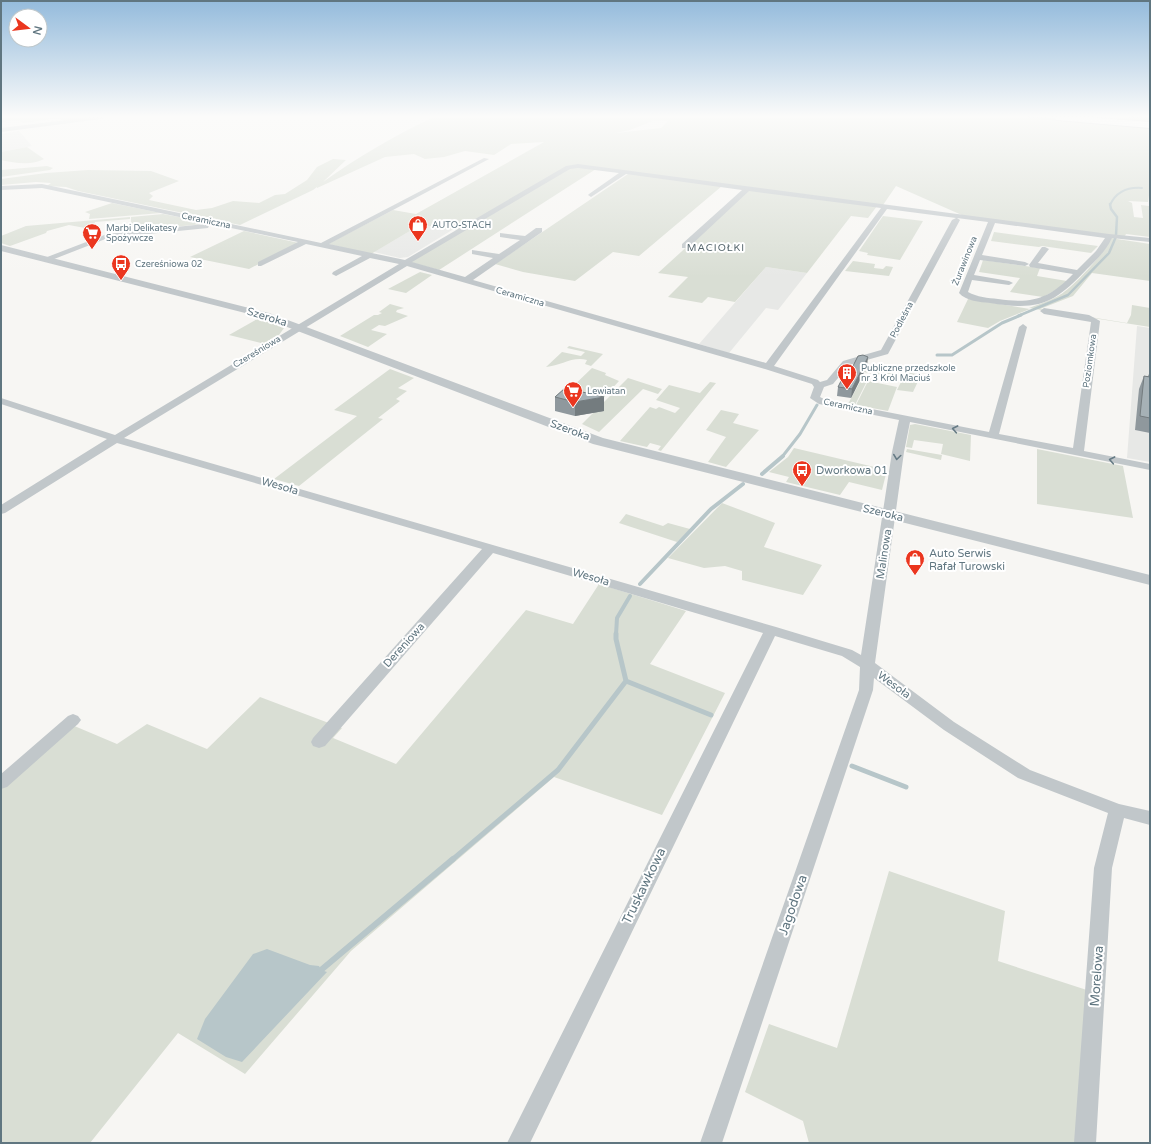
<svg xmlns="http://www.w3.org/2000/svg" width="1151" height="1144" viewBox="0 0 1151 1144" font-family="'Varela Round',sans-serif">
<rect width="100%" height="100%" fill="#f7f6f3"/>
<path fill="#e7e8e6" d="M19,131L32,146L1,152V134Z
M420,225L452,230L408,257L400,258L374,252Z
M766,267L807,273L778,310L766,308L729,353L699,344Z
M1137,326L1150,328V462L1127,458Z"/>
<path fill="#d9ded4" fill-rule="evenodd" d="M1,117H96L62,121L60,118L23,123L18,120L1,122Z
M434,117H1150V188L1148,202L1128,201L1132,203L1134,217L1143,218L1141,205L1149,206L1150,237L1126,234L1125,236H1117V239L1150,244V281L1092,273L1073,296L1040,309L1127,323L1131,315L1132,305L1150,308V327L1029,308C1039,304 1049,301 1058,296C1072,289 1104,253 1111,239L1104,235L964,216L896,186L883,205L877,206L868,218L851,216L807,273L766,267L735,302L708,297L702,303L668,297L688,277L658,273L749,190L722,186L639,256L613,252L575,281L523,272L495,264L628,174L596,169L439,270L410,262L461,231L420,225L371,254L328,244L393,210L416,214L544,142L511,144L494,155L465,151L444,157L425,159L414,154L385,157L317,188V187L313,190L240,225L78,191L66,187L47,186L51,183L36,182L1,185V179L46,173L88,170L151,171L179,181L149,193L153,196L149,200L196,210L212,208L233,201L259,203L275,195L285,194L307,180L317,167L333,159L346,160L323,182C358,157 395,135 434,117ZM655,120L668,121L661,128L616,133L630,130Z
M27,147L44,159C31,166 15,163 1,160V152Z
M47,166L53,168L50,170L1,177V170Z
M112,203L161,213L89,219L90,214L85,212Z
M163,214L206,222L204,224L131,231V217Z
M883,216L923,221L900,260L867,255L868,253L859,251Z
M130,217V219L95,222L93,227L85,228L69,225L47,231L46,233L10,246L1,243V236L26,226Z
M244,231L299,243L249,269L190,257Z
M994,232L1098,246L1091,253L1042,246L1039,247L991,241Z
M983,260L1040,268L1037,276L1067,281L1061,287L1043,297L1010,292L1020,278L979,272Z
M853,261L875,264L874,268L883,269L886,266L893,267L889,276L845,271Z
M420,272L432,275L406,293L388,289Z
M968,299L1030,309L1000,321L988,328L957,322Z
M390,304L404,308L397,310L396,312L408,316L385,326L379,325L371,330L387,334L368,347L340,336L374,315H378L382,313L379,312Z
M259,318L284,328L279,335L265,344L229,335Z
M569,346L603,354L591,366L585,364L587,360C572,356 561,366 546,367L562,352L581,356L585,352L567,348Z
M866,367L896,373L894,378L864,372Z
M592,368L606,373L605,375L619,381L597,405L567,392Z
M390,369L414,378L398,388L407,391L396,399L400,401L378,418L383,419L299,486L274,479L357,416L334,410Z
M906,372L921,375L913,392L897,390Z
M628,378L662,389L658,394L643,389L599,432L582,424Z
M861,380L867,381L855,405L848,404Z
M868,381L897,387L888,411L856,405Z
M710,382L716,383L661,451L658,450L661,446L650,443L647,447L620,441L650,407L656,409L659,407L675,413L680,408L656,400L669,385L700,393Z
M721,410L739,414L733,423L759,430L726,467L708,462L726,437L706,430Z
M915,424L971,435L970,461L941,454L943,444L914,440L912,448L906,447L910,425Z
M794,448L887,470L882,490L849,482L840,495L786,482L789,477L769,472L788,457Z
M907,449L942,455L941,460L906,452Z
M1037,449L1123,466L1133,518L1037,504Z
M722,503L775,523L764,547L822,565L803,595L742,580V571L725,566L704,568L668,558Z
M626,514L663,526L668,523L690,529L677,542L619,523Z
M599,584L686,611L650,664L725,693L662,815L554,777L351,951L245,1074L178,1033L90,1143H1V788L72,725L117,744L147,724L207,749L260,697L342,728L333,738L396,764L526,610L573,624Z
M889,871L1005,911L998,961L1096,993L1090,1143H809L803,1121L745,1092L769,1024L837,1048Z"/>
<path fill="#b7c6c9" d="M267,949L310,965L319,966L321,970L327,972L242,1062L226,1057L197,1039L205,1019L253,954Z"/>
<g fill="none" stroke-linecap="round" stroke-linejoin="round">
<path stroke="#b7c6c9" stroke-width="2" d="M1029,117L1060,120
M1130,117L1150,118
M1110,205C1116,192 1128,187 1142,188"/>
<path stroke="#b7c6c9" stroke-width="2.5" d="M1110,204L1111,209L1117,217L1116,235
M1018,316L1068,295L1109,253L1115,239"/>
<path stroke="#b7c6c9" stroke-width="3" d="M937,355H952L1002,323L1021,315
M782,457L800,434L817,405"/>
<path stroke="#b7c6c9" stroke-width="4" d="M762,474L783,456
M640,584L711,509L743,484
M616,635L617,618L630,596"/>
<path stroke="#b7c6c9" stroke-width="5" d="M626,681L711,715
M852,766L906,787
M452,860L558,770L626,681L616,639V634"/>
<path stroke="#b7c6c9" stroke-width="6" d="M321,970L453,859"/>
<defs>
<path id="motorway" d="M1052,117H1086L1150,122V128L1057,120Z"/>
</defs>
<use href="#motorway" stroke="#b4b9bc" stroke-width="2"/>
<path fill="#c1c7ca" fill-rule="evenodd" d="M91,117H104L101,119L1,132V128Z
M484,158L489,159L329,244L405,260L566,166L578,164L1109,234L1150,238V242L1112,238C1106,251 1096,260 1087,269C1054,304 1039,311 990,303C980,302 966,301 959,293L988,222L957,218L960,220L888,354L849,365L833,384L824,387L820,397L826,400L989,432L1019,327L1023,324L1027,327L999,434L1073,448L1091,322L1044,314L1040,311L1044,308L1089,315L1100,321L1084,451L1150,464V470L910,422L904,452L875,663L954,722L1030,770L1119,804L1150,811V825L1124,818L1112,868L1096,1143H1074L1094,868L1108,813L1018,778L944,730L874,678L873,690L722,1143H700L859,690L860,667L842,656L775,636L530,1143H507L763,633L493,553L325,746L319,748L313,746L311,742L313,738L482,549L117,443L5,513L1,514V505L107,439L1,404V398L115,435L399,264L370,258L336,276L332,274L333,272L362,256L306,244L261,266H258V262L298,242L42,188L1,190V186L42,184L321,243ZM578,168L619,173L589,194L588,195L591,197L626,174L742,190L682,244V248H688L749,191L881,208L766,363L473,280L542,232V228H536L525,236L500,233V237L520,240L499,254L472,250V254L493,258L465,277L412,262L570,169ZM887,209L956,218L952,220L881,350L843,361L827,380L820,382L818,380L774,366ZM995,223L1105,238L1096,251L1077,270L1038,263L1049,249L1045,247H1042L1029,265L1030,267L1073,274C1049,299 1032,304 998,299C988,298 977,297 968,292L972,280L1009,285L1013,283L1009,281L974,275L980,260L1025,266L1029,264L1025,262L982,255ZM407,266L765,369L812,384L814,387L810,398L819,404L899,420L892,452L861,655L852,650L776,627L124,438Z
M205,224L209,226L208,228L108,238L49,261H43L42,259L107,234Z
M73,714L78,716L81,720L78,724L7,787L1,789V774L68,716Z"/>
<path fill="#c1c7ca" fill-rule="evenodd" d="M1,245L269,313L603,438L1150,575V585L593,444L261,317L1,251Z"/>
<use href="#motorway" fill="#fff" fill-rule="evenodd"/>
</g>
<path fill="#8f989d" d="M867,366L851,398L837,396L838,387L848,376Z
M1150,372V433L1135,430L1139,389L1144,376H1148Z
M565,388L604,411L575,416L555,411V397Z"/>
<path fill="#747c7f" d="M868,357L867,366L851,398L852,389Z
M604,397V411L575,416V402Z"/>
<path fill="#a6b1b6" stroke="#747c7f" d="M863,355L868,357L852,389L838,387L844,375L848,376L858,356Z
M1144,376L1150,377V418L1140,416Z
M565,388L604,397L575,402L555,397Z"/>
<defs><path id="oneway-chevron" d="M-2-3.5L2.5 0L-2 3.5" fill="none" stroke-width="1.6" stroke-linecap="round" stroke-linejoin="round"/></defs>
<g stroke="#657a84">
<use href="#oneway-chevron" transform="translate(955 429) rotate(-169)"/>
<use href="#oneway-chevron" transform="translate(897 457) rotate(98)"/>
<use href="#oneway-chevron" transform="translate(1112 460) rotate(-169)"/>
</g>
<linearGradient id="sky" x2="0" y2="1"><stop stop-color="#94bbdc"/><stop offset="0.42" stop-color="#fbfbfa"/><stop offset="1" stop-color="#fbfbfa" stop-opacity="0"/></linearGradient>
<rect width="1151" height="277" fill="url(#sky)"/>
<defs>
<symbol id="shop-pin" viewBox="-11 -11 22 30"><path d="M0 17L-7.5 6A9.5 9.5 0 1 1 7.5 6Z" fill="#eb361f" stroke="#fff"/><path d="M-5-2.5h2.3a2.7 3.5 0 0 1 5.4 0H5L5.5 6h-11ZM-1.5-2.5h3a1.5 2.3 0 0 0-3 0Z" fill="#fff"/></symbol>
<symbol id="supermarket-pin" viewBox="-11 -11 22 30"><path d="M0 17L-7.5 6A9.5 9.5 0 1 1 7.5 6Z" fill="#eb361f" stroke="#fff"/><path d="M-6-5.5h2.5l.6 2H6L4.5 2H-2.5L-4.4-4H-6ZM-1.5 3.2a1.3 1.3 0 1 0 .1 0ZM3 3.2a1.3 1.3 0 1 0 .1 0Z" fill="#fff"/></symbol>
<symbol id="bus-pin" viewBox="-11 -11 22 30"><path d="M0 17L-7.5 6A9.5 9.5 0 1 1 7.5 6Z" fill="#eb361f" stroke="#fff"/><path d="M-5-6H5V4H4V6H2V4H-2V6H-4V4H-5ZM-3.5-4V0h7V-4ZM-3.5 1.2v1.5H-2V1.2ZM2 1.2v1.5H3.5V1.2Z" fill="#fff"/></symbol>
<symbol id="building-pin" viewBox="-11 -11 22 30"><path d="M0 17L-7.5 6A9.5 9.5 0 1 1 7.5 6Z" fill="#eb361f" stroke="#fff"/><path d="M-4-6H4V6H1V3H-1V6H-4ZM-2.5-4.3h1.7v1.8h-1.7ZM.8-4.3h1.7v1.8H.8ZM-2.5-1h1.7V.8h-1.7ZM.8-1h1.7V.8H.8Z" fill="#fff"/></symbol>
</defs>
<g fill-rule="evenodd">
<use href="#shop-pin" x="407" y="214" width="22" height="30"/>
<use href="#supermarket-pin" x="81" y="222" width="22" height="30"/>
<use href="#bus-pin" x="110" y="253" width="22" height="30"/>
<use href="#building-pin" x="836" y="362" width="22" height="30"/>
<use href="#supermarket-pin" x="562" y="380" width="22" height="30"/>
<use href="#bus-pin" x="791" y="459" width="22" height="30"/>
<use href="#shop-pin" x="904" y="548" width="22" height="30"/>
</g>
<g text-anchor="middle" dominant-baseline="central" stroke-width="4" stroke-linejoin="round" paint-order="stroke">
<g font-size="9" fill="#607680" stroke="#fff">
<text transform="translate(206 221) rotate(12)">Ceramiczna</text>
<text transform="translate(965 261) rotate(-68)">Żurawinowa</text>
<text transform="translate(520 297) rotate(16)">Ceramiczna</text>
<text transform="translate(902 320) rotate(-62)">Podleśna</text>
<text transform="translate(257 352) rotate(-31)">Czereśniowa</text>
<text transform="translate(1090 361) rotate(-82)">Poziomkowa</text>
<text transform="translate(848 407) rotate(12)">Ceramiczna</text>
</g>
<g font-size="9" fill="#607680" stroke="#fff" text-anchor="start">
<text x="432" y="225">AUTO-STACH</text>
<text x="106" y="228">Marbi Delikatesy<tspan x="106" dy="10">Spożywcze</tspan></text>
<text x="135" y="264">Czereśniowa 02</text>
<text x="861" y="368">Publiczne przedszkole<tspan x="861" dy="10">nr 3 Król Maciuś</tspan></text>
<text x="587" y="391">Lewiatan</text>
</g>
<g font-size="10" letter-spacing="1" fill="#52636a" stroke="#fff">
<text x="716" y="248">MACIOŁKI</text>
</g>
<g font-size="11" fill="#607680" stroke="#fff">
<text transform="translate(267 317) rotate(17)">Szeroka</text>
<text transform="translate(570 430) rotate(20)">Szeroka</text>
<text transform="translate(280 486) rotate(16)">Wesoła</text>
<text transform="translate(883 513) rotate(14)">Szeroka</text>
<text transform="translate(884 554) rotate(-81)">Malinowa</text>
<text transform="translate(591 577) rotate(16)">Wesoła</text>
<text transform="translate(404 645) rotate(-48)">Dereniowa</text>
<text transform="translate(894 685) rotate(36)">Wesoła</text>
</g>
<g font-size="11" fill="#607680" stroke="#fff" text-anchor="start">
<text x="816" y="470">Dworkowa 01</text>
<text x="929" y="553">Auto Serwis<tspan x="929" dy="13">Rafał Turowski</tspan></text>
</g>
<g font-size="13" fill="#607680" stroke="#fff">
<text transform="translate(644 886) rotate(-64)">Truskawkowa</text>
<text transform="translate(793 905) rotate(-71)">Jagodowa</text>
<text transform="translate(1097 976) rotate(-86)">Morelowa</text>
</g>
</g>
<rect width="1151" height="1144" fill="none" stroke="#607680" stroke-width="4"/>
<g transform="translate(28 28) rotate(105)"><circle r="19" fill="#ffffff" stroke="#bfc8cc"/>
<path d="M0-3L7 15L0 10L-7 15Z" fill="#eb361f"/>
<text y="-6" font-size="11" font-weight="bold" text-anchor="middle" fill="#607680">N</text>
</g>
</svg>
